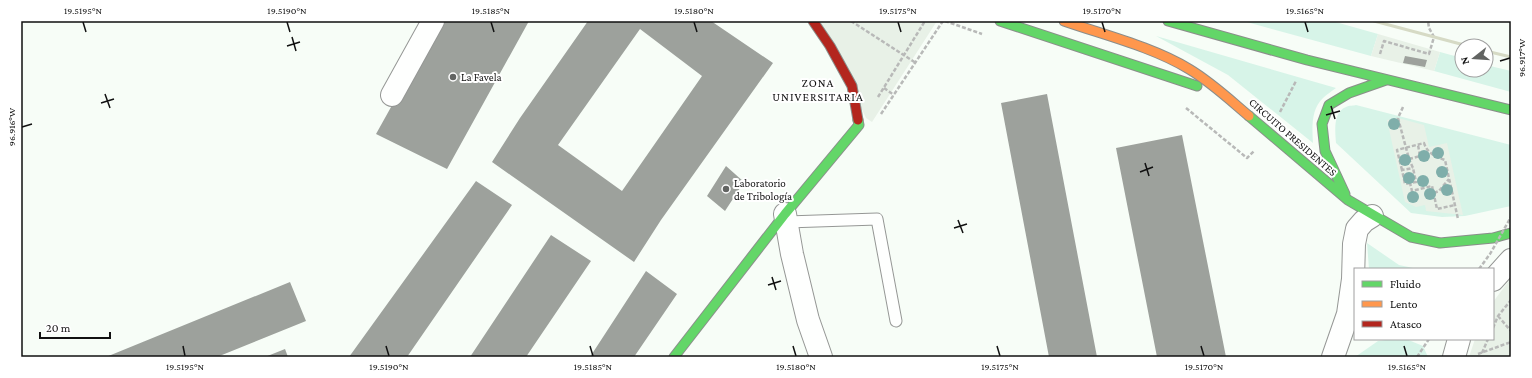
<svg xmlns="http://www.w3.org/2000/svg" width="1532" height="378" viewBox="0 0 1532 378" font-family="'Crimson Pro',serif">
<rect width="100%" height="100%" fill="#f7fdf7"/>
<path fill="#d7f4e8" d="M1243,21H1332L1378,34L1371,56Z
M1156,36L1336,88C1332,91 1327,94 1323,98C1311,109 1312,128 1313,143L1228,75Z
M1440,52L1462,58V70H1486V65L1511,71V92L1434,71Z
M1356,105L1511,145V206L1465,216L1442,217L1411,213L1336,143C1335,131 1333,112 1346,107C1349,105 1354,106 1356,105Z
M1367,243L1399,265L1418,269H1369Z
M1393,339H1406L1423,346L1428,357H1355L1378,341Z"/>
<path fill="#e8f1e7" d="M820,21H937L872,122L866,118Z
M1378,34L1440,52L1434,71L1371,56Z
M1398,118L1424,125L1429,147L1447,143L1463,215L1426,211L1425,205L1416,207L1405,202L1387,120Z
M1511,278V357H1469L1475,339H1493V302Z"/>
<path fill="#9da19c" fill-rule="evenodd" d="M439,21H529L447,169L376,134Z
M588,21H711L773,63L661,220L634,262L492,162L520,118ZM640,29L702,76L622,191L558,145Z
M1405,56L1427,60L1425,67L1403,63Z
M1047,94L1097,357H1049L1001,103Z
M1182,135L1226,357H1157L1116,148Z
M726,166L744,182L725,211L707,196Z
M476,181L512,205L407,357H349Z
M551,235L591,261L526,357H470Z
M646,271L677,294L634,357H590Z
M290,282L306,321L217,357H106Z
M285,349L288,357H265Z"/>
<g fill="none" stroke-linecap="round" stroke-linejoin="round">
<defs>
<path id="lane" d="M787,222L877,219L896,321"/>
<path id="street" d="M392,95L433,21
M785,214L792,254L808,320L821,357
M1493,280L1511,260
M1333,357L1348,314L1353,279L1354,244L1357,229L1364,221L1372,216
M1454,357L1459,339"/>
<path id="fast" d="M1000,21L1197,86
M1168,21L1307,60L1511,110
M1249,116L1348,200L1411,237L1440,243L1493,238L1511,233
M1345,194L1325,151L1322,124L1329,105L1349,93L1386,80
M674,357L785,214L859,125L858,120"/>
<path id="slow" d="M1064,21C1104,35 1153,47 1189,69C1211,82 1230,100 1249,116"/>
<path id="jam" d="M813,21L830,46L852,86L858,120"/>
</defs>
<use href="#lane" stroke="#959795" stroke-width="13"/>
<use href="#street" stroke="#959795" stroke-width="24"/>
<use href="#fast" stroke="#8b8e8b" stroke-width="11"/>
<use href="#slow" stroke="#8b8e8b" stroke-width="11"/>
<use href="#jam" stroke="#8b8e8b" stroke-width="11"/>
<path stroke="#b8b9b8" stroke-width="2.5" stroke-dasharray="4 2" stroke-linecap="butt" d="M851,21L916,63
M945,21L982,34
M1380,54L1384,41L1429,54L1434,37L1429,28L1428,21
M884,88L894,95
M878,97L925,21
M1403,107L1398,118L1409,159L1413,168L1416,182L1410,183L1412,191L1432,186L1437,209L1455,205
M1186,108L1247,158L1254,151
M1280,112L1296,81
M881,114L943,21
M1409,159L1420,156L1418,145
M1402,170L1397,150L1424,143C1427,153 1436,157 1445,160L1458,219
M1410,183L1405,184L1402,170L1413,168
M1434,193L1439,191L1449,179
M1498,316L1511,331
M1493,328L1498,316L1511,300
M1482,353L1488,339
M1478,354L1511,342
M1417,357L1429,339"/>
<use href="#lane" stroke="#fefffe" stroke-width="11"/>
<use href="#street" stroke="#fefffe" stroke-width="22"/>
<use href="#fast" stroke="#63d668" stroke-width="9"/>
<use href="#slow" stroke="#ff974d" stroke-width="9"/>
<use href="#jam" stroke="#b3261e" stroke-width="9"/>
<path stroke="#d6dac5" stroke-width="3" d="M1374,21L1468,46
M1486,51L1511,57"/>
<path stroke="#b8b9b8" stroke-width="2.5" stroke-dasharray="4 2" stroke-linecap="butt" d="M1479,269L1490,254L1511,217"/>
</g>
<g fill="#7faeaa">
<circle cx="1394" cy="124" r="6"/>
<circle cx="1438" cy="153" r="6"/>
<circle cx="1424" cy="156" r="6"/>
<circle cx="1405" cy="160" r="6"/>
<circle cx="1442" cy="172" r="6"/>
<circle cx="1409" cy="178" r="6"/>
<circle cx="1423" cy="181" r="6"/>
<circle cx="1447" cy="190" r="6"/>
<circle cx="1430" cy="194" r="6"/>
<circle cx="1413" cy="197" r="6"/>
</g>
<path fill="none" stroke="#111" stroke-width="1.5" d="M83,22L86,32M287,22L290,32M491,22L494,32M694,22L697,32M898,22L901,32M1102,22L1105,32M1305,22L1308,32M292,37L296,51M287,46L300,42M1500,61L1510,58M105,94L110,108M101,103L114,99M1331,106L1335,119M1326,115L1340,111M22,127L32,124M1145,163L1149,176M1140,172L1153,167M958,220L963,233M954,228L967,224M772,277L776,290M768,285L781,281M183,346L185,356M386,346L389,356M590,346L593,356M793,346L796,356M997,346L1000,356M1201,346L1204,356M1404,346L1407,356"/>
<g fill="#626462" stroke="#fff" stroke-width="1.5">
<circle cx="453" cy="77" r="4"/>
<circle cx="726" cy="189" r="4"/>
</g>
<g text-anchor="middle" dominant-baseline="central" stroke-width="4" stroke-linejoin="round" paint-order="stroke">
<g font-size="11" fill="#111" stroke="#fff" text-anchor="start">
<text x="461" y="77">La Favela</text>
<text x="734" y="183">Laboratorio<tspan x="734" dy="13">de Tribología</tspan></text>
</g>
<g font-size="11" fill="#111" stroke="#fff">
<text transform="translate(1293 137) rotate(41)">CIRCUITO PRESIDENTES</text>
</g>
<g font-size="12" letter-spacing="1" fill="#111" stroke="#fff">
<text x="818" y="83">ZONA<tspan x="818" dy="14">UNIVERSITARIA</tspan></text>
</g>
</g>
<rect width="1532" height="378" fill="none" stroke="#ffffff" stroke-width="44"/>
<rect x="1354" y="268" width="140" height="72" fill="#ffffff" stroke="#a0a0a0"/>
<rect x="1362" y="281" width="20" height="6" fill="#63d668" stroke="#a0a0a0"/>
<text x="1390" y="288" font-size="12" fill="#111111">Fluido</text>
<rect x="1362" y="301" width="20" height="6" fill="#ff974d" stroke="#a0a0a0"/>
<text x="1390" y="308" font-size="12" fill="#111111">Lento</text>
<rect x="1362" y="321" width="20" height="6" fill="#b3261e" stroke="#a0a0a0"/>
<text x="1390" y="328" font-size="12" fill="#111111">Atasco</text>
<g transform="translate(1474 58) rotate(253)"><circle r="19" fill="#ffffff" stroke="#a0a0a0"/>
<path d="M0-3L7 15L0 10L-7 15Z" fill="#626462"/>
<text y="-6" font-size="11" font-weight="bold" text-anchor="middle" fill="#111111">N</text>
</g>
<path d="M40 332v6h70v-6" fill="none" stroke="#111111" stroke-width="2"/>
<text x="46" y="332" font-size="12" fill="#111111" stroke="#ffffff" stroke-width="3" paint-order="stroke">20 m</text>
<rect x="22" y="22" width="1488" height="334" fill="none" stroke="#111" stroke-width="1.5"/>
<g font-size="10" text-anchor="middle" fill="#111">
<text x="83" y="14">19.5195°N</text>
<text x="287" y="14">19.5190°N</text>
<text x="491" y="14">19.5185°N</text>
<text x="694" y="14">19.5180°N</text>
<text x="898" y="14">19.5175°N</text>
<text x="1102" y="14">19.5170°N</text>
<text x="1305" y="14">19.5165°N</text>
<text transform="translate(1521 58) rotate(-90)" y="4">96.917°W</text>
<text transform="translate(11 127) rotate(-90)" y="4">96.916°W</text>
<text x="185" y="370">19.5195°N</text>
<text x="389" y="370">19.5190°N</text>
<text x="593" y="370">19.5185°N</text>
<text x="796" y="370">19.5180°N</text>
<text x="1000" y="370">19.5175°N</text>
<text x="1204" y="370">19.5170°N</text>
<text x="1407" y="370">19.5165°N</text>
</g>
</svg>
